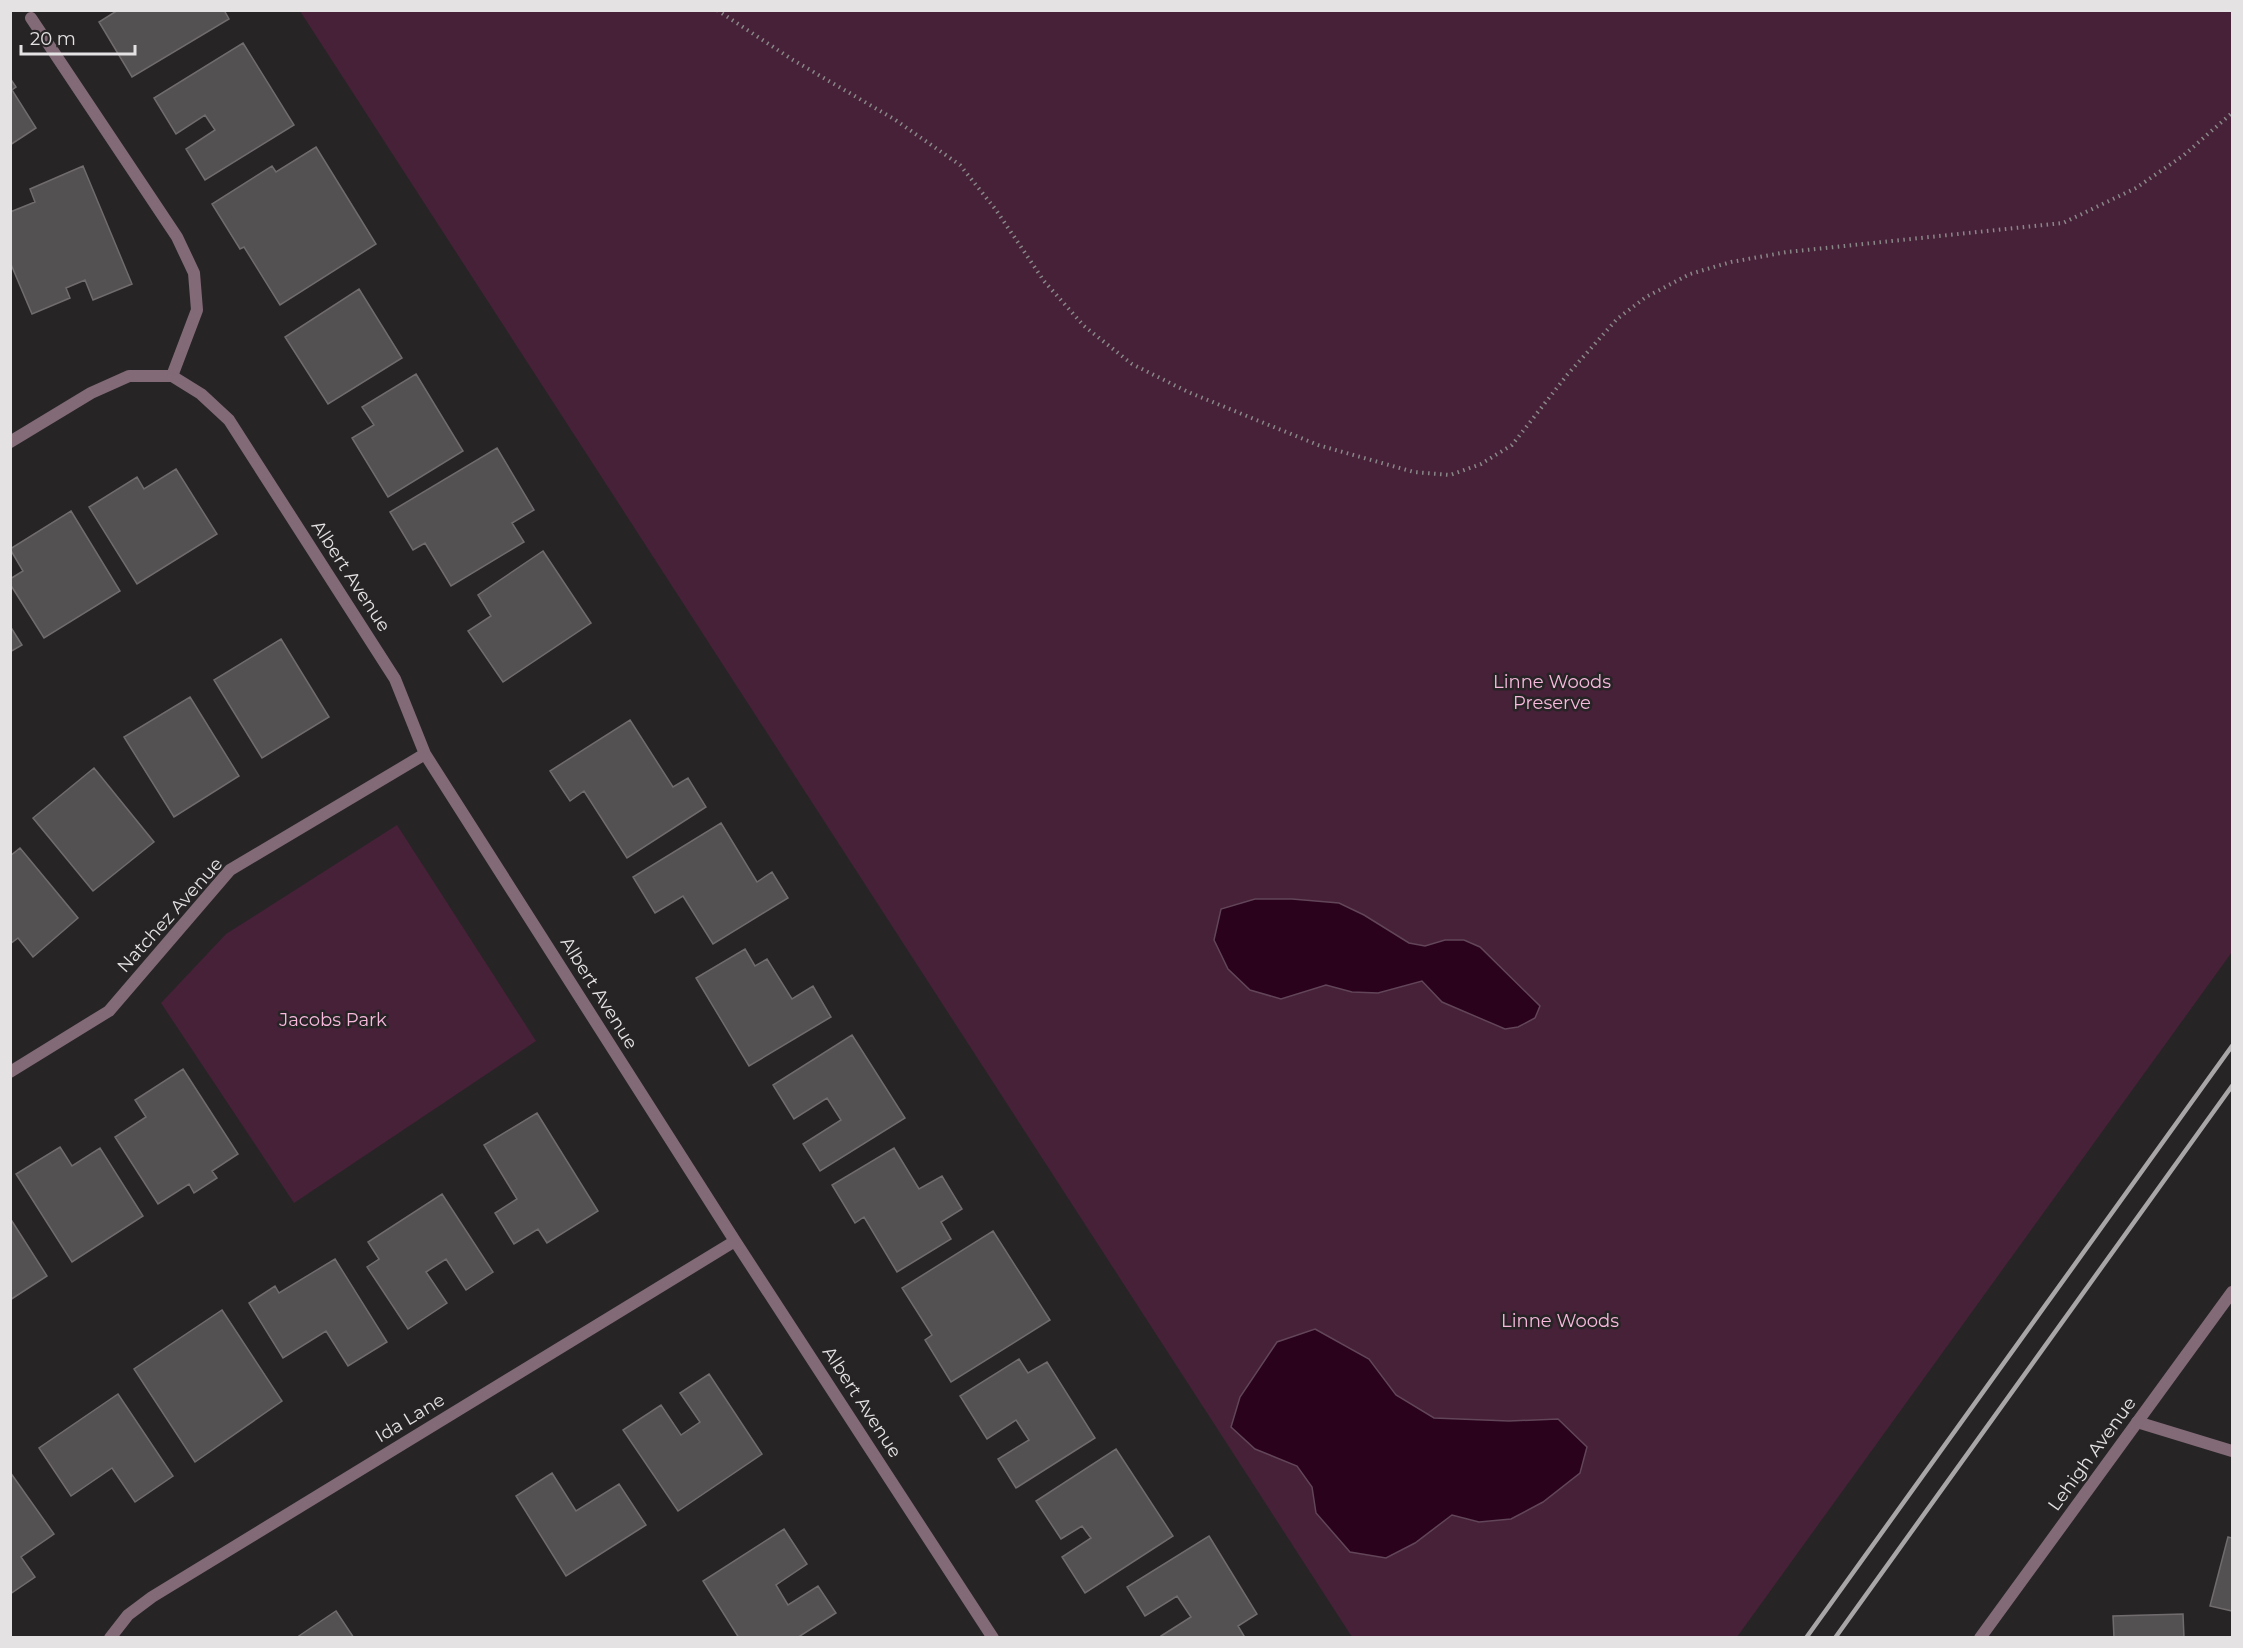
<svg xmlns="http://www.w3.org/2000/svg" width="2243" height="1648" viewBox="0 0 2243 1648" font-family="Montserrat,sans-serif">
<rect width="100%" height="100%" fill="#272426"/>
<path fill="#462138" d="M300,11H2232V952L1737,1637H1352Z
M397,825L536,1041L294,1203L161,1003L226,934Z"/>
<path fill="#2a021c" stroke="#624558" stroke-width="1.5" d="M1255,899H1292L1339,903L1364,915L1409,943L1425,946L1445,940H1464L1480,947L1540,1006L1535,1018L1518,1027L1505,1029L1442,1002L1422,981L1378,993L1352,992L1326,985L1281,999L1250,990L1228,969L1214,940L1221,909Z
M1315,1329L1369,1359L1396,1395L1434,1418L1509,1421L1558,1419L1587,1447L1580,1473L1543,1502L1511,1519L1479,1522L1452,1515L1415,1543L1386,1558L1350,1552L1316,1513L1312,1487L1297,1466L1255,1449L1231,1427L1240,1397L1277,1342Z"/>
<path fill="#545153" stroke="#706c6e" stroke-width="1.5" d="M118,10H224L229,19L132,77L99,22Z
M243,43L294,125L205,180L186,149L215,130L205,115L176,134L154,98Z
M10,78L16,87L12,90L36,128L10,145Z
M316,147L376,244L280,305L244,247L240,249L212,204L272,166L276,172Z
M83,166L132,284L93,300L85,280L66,288L70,298L32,314L10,262V212L35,202L30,189Z
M359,289L402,358L328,404L285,337Z
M416,374L463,451L388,497L352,438L374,425L362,407Z
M497,448L534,510L512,523L524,542L451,586L425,543L413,550L390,512Z
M176,469L217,534L137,584L89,507L137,477L144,489Z
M71,511L120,591L44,638L10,584V579L23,571L10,549Z
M543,551L591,623L503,682L468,631L491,616L478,595Z
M10,626L22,645L10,652Z
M281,639L329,717L262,758L214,680Z
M190,697L239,776L174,817L124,737Z
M630,720L673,787L688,778L706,807L627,858L584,791L570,801L550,771Z
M94,768L154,842L93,891L33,818Z
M721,823L757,882L772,872L788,898L713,944L683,896L655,913L633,877Z
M20,848L78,918L33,957L18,938L10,944V856Z
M745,949L755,966L767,959L792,999L813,986L831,1017L749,1066L696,978Z
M852,1035L905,1118L820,1171L803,1144L841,1120L827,1098L794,1119L773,1085Z
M183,1069L238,1154L212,1171L217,1178L194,1193L189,1184L158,1204L115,1137L146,1117L135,1100Z
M537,1113L598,1211L547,1243L538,1229L514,1244L495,1213L517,1199L484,1145Z
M60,1147L72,1166L100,1148L143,1216L72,1262L16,1174Z
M894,1148L919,1189L942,1176L962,1209L941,1222L951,1239L897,1272L864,1217L855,1223L832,1185Z
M442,1194L493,1272L466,1290L446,1259L426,1272L447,1303L408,1329L367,1267L379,1259L368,1242Z
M10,1218L47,1276L10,1300Z
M993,1231L1050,1320L951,1382L925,1340L932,1335L902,1288Z
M335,1259L387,1342L348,1366L326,1331L283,1358L249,1303L275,1286L279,1293Z
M222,1310L282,1401L195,1462L134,1369Z
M1019,1359L1028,1373L1047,1362L1095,1438L1016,1488L998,1459L1029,1440L1016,1420L987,1439L960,1396Z
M709,1374L762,1454L678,1511L623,1430L661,1405L681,1435L700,1422L680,1393Z
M118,1394L173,1476L135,1502L112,1468L71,1496L39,1448Z
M1116,1449L1173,1536L1085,1593L1062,1557L1091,1538L1082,1526L1061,1539L1036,1501Z
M10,1472L54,1534L21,1557L35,1577L10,1594Z
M552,1473L576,1511L619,1484L646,1525L566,1576L516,1496Z
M784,1529L807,1564L776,1585L788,1605L818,1586L836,1613L797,1638H739L703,1581Z
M1209,1536L1257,1614L1238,1626L1244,1636L1242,1638H1163L1161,1636L1191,1617L1177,1596L1145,1616L1127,1587Z
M2228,1537L2232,1538V1611L2210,1606Z
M336,1611L354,1638H296Z
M2183,1614L2184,1638H2114L2113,1616Z"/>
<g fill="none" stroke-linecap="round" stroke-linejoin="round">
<path stroke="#898788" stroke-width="4" stroke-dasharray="1.5 4.5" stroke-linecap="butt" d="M717,10L793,60L894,119L960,165L996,210L1044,281L1084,326L1132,364L1188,392L1318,445L1414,472L1450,475L1481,464L1512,445L1567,375L1617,319L1646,297L1690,274L1731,262L1787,252L2063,223L2136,188L2184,155L2232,113"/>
<path stroke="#826a77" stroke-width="12" d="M31,18L177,237L194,273L197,310L172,376"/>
<path stroke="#826a77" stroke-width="12" d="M10,442L91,393L129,376H172L201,394L229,420L395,679L425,754L735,1241L993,1638
M10,1072L109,1011L230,870L425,754
M2137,1422L2232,1451
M110,1638L128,1615L152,1597L735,1241"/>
<path stroke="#826a77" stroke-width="12" d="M1980,1638L2232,1292"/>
<path stroke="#a8a6a7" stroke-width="4.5" d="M1806,1638L2232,1046
M1835,1638L2232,1086"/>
</g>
<g text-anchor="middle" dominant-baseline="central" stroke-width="5" stroke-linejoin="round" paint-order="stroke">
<g font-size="18" fill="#e4e2e3" stroke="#272426">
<text transform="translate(351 576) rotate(57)">Albert Avenue</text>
<text transform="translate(170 915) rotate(-48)">Natchez Avenue</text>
<text transform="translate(599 993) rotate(58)">Albert Avenue</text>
<text transform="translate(862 1402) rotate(57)">Albert Avenue</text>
<text transform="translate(410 1418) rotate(-31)">Ida Lane</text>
<text transform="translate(2092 1454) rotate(-54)">Lehigh Avenue</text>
</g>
<g font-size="18" fill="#f8b9dc" stroke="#272426">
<text x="1552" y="682">Linne Woods<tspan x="1552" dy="21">Preserve</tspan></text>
<text x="333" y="1020">Jacobs Park</text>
<text x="1560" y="1321">Linne Woods</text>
</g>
</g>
<rect width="2243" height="1648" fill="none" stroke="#e4e2e3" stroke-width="24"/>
<path d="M21 45v9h114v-9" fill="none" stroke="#e4e2e3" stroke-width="3"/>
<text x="30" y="45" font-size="18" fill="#e4e2e3" stroke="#272426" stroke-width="4.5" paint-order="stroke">20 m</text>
</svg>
